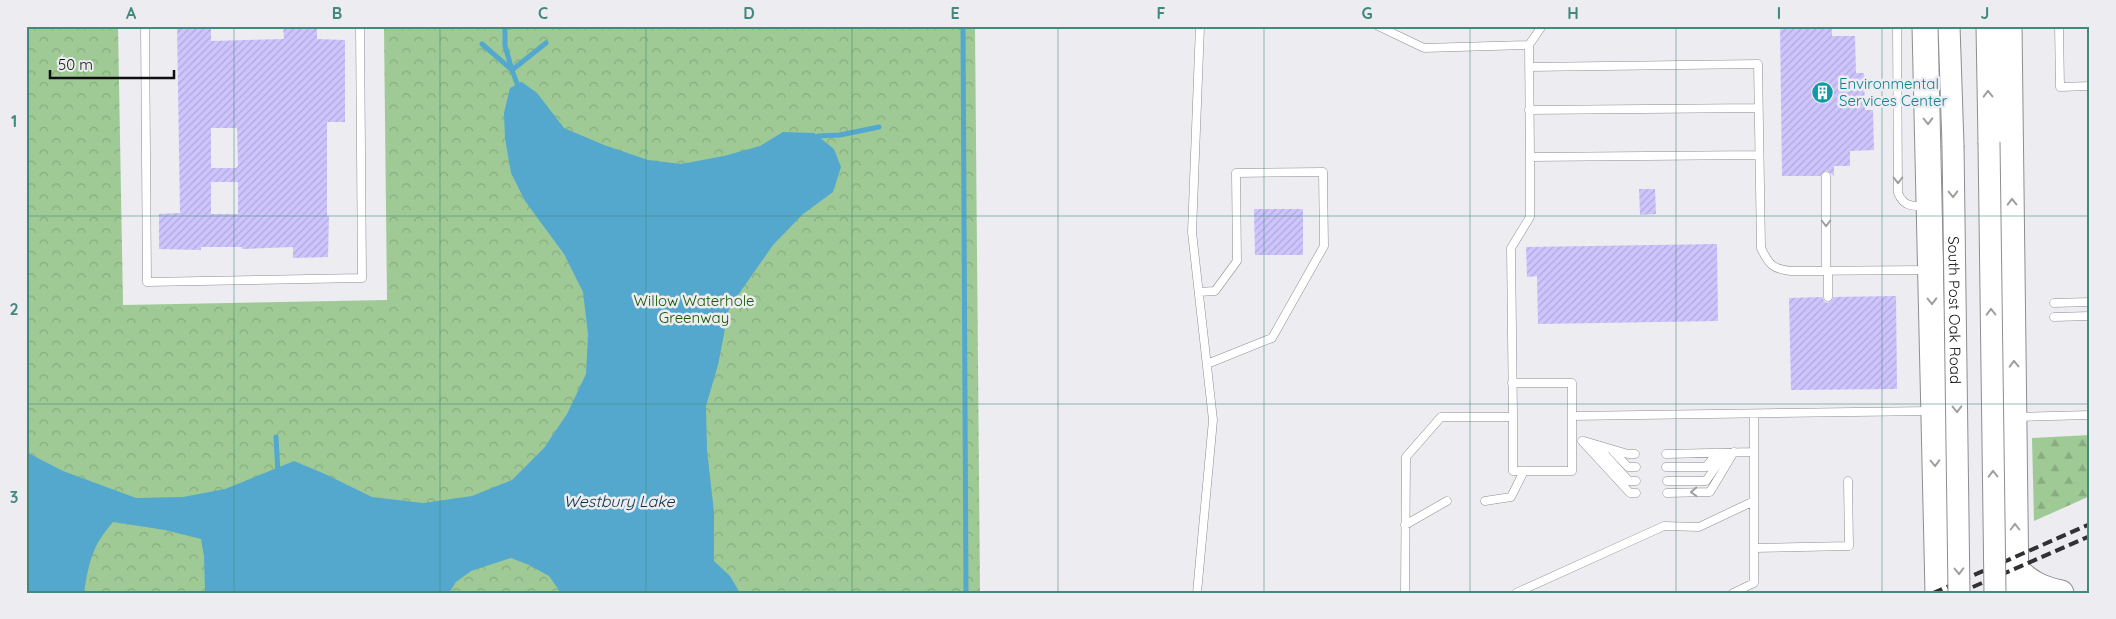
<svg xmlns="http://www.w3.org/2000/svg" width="2116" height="619" viewBox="0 0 2116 619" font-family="Quicksand,sans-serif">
<defs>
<pattern id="forest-firs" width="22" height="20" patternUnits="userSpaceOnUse" patternTransform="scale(1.25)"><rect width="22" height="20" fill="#9fca95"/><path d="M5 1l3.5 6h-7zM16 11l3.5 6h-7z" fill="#88ac7f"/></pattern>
<pattern id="park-crowns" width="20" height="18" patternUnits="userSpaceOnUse" patternTransform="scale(1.25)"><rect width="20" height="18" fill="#9fca95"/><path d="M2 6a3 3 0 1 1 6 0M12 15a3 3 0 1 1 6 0" fill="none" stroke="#88ac7f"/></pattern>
<pattern id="building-hatch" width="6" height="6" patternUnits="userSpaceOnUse" patternTransform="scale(1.25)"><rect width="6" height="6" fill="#cfc5fe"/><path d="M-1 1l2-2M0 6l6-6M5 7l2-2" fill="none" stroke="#b1a8d9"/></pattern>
</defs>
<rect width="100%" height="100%" fill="#ececf1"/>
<path fill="url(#forest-firs)" d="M2090,435V496L2034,521L2032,438Z"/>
<path fill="url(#park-crowns)" d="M26,26H118L123,305L387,300L384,26H975L980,593H26Z"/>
<path fill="#54a8ce" d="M522,82L537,93L564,128L604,145L648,160L681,164L724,156L760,146L783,132L814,133L834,149L841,167L833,192L803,214L773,245L729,308L718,365L706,406L707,450L714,512V561L730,576L740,593H561L549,576L529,565L511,558L471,571L456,582L449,593H205L204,556L201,539L165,530L113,522C92,546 89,562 84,593H26V452L63,471L136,498L183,497L225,489L294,461L325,474L372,497L423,503L472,496L512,480L544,448L567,414L586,374L588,334L583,292L564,254L525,201L511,173L505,138L504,113L510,88Z"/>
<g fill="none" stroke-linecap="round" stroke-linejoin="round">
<path stroke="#54a8ce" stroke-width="5" d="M505,26V46L512,70
M963,26L966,593
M482,44L512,70
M519,89L512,70L546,43
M813,140L818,136L840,135L879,127
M276,437L278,474"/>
</g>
<path fill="url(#building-hatch)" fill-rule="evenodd" d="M177,26H211V41L284,39L283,26H317V39L345,40V122H327V216H329L328,257L293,258V247L242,249V247H201V250L159,249V214L180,213ZM211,128H237L238,166L236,168H211ZM211,182H238V214H211Z
M1832,26V36H1855L1856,73H1864L1865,110H1873L1874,150L1850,151V166H1834V176L1826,170L1820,176H1782L1780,27Z
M1639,189H1655L1656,214L1640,215Z
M1254,209H1303V255H1255Z
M1717,244L1718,321L1538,324L1537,276L1527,277L1526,247Z
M1896,296L1897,389L1791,390L1789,298L1822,297L1825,302L1828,303L1834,297Z"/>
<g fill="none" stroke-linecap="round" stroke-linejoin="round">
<defs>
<path id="service" d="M145,26L147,282L362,278L360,26
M1378,26L1424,48L1529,45L1542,26
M1897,26L1898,193C1904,207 1912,206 1925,206
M2059,26L2060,87L2090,86
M1529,45L1530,157L1759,155
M1529,67L1758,64L1761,248C1769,265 1773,269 1791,271L1927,270
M1529,110L1758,108
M1826,176V271
M1828,271V297
M1199,292L1215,291L1237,261L1236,173L1323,172L1324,246L1272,338L1207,364
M2054,303L2090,302
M2054,317L2090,316
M1512,383H1572V471H1513V417
M1572,416L1930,411
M2017,417L2090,415
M1582,441L1630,493H1636
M1584,441L1628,454H1635
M1596,445L1629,481H1636
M1612,450L1628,467H1636
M1666,454L1754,452
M1666,467H1706L1717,453
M1667,481H1706L1725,453
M1667,493L1710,492L1734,452
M1485,501L1511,497L1524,471
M1405,525L1447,501
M1754,548L1849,546L1848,481
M1197,593L1213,420L1192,232L1200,26
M1405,593L1406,457L1441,417H1513L1511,248L1530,217V157
M1516,593L1664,526L1699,527L1754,501
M1733,593L1754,583V414"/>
<path id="secondary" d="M1949,26L1953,145
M1987,26L1989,142"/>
<path id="trunk" d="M1925,26L1938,593
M2009,26L2016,593
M2015,568C2029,583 2042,589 2061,593"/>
</defs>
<use href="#service" stroke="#8e8e92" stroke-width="9"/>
<use href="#secondary" stroke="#8e8e92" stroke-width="23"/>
<use href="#trunk" stroke="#8e8e92" stroke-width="27"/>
<use href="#service" stroke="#fff" stroke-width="8"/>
<use href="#secondary" stroke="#fff" stroke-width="21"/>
<use href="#trunk" stroke="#fff" stroke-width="25"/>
<path stroke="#313133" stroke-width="4" stroke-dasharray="10 5" stroke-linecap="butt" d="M1933,593L2090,524
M1959,593L2090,536"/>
<defs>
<g id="secondary-bridge">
<path d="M1989,142L1995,593"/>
<path id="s1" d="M1953,145L1959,593"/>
</g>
</defs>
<use href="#secondary-bridge" stroke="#8e8e92" stroke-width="23" stroke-linecap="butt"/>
<use href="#secondary-bridge" stroke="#fff" stroke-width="21"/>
</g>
<defs><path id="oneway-chevron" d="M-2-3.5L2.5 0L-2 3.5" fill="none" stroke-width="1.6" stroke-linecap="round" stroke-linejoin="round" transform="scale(1.25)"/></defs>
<g stroke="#9f9f9f">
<use href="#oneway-chevron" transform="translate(1988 94) rotate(-91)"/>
<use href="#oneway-chevron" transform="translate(1928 121) rotate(89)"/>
<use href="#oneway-chevron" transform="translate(1898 180) rotate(90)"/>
<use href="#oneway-chevron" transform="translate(1953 194) rotate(89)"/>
<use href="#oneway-chevron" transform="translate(2012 202) rotate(-91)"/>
<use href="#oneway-chevron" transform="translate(1826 223) rotate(90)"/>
<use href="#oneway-chevron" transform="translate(1932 301) rotate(89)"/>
<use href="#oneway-chevron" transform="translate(1991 312) rotate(-91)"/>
<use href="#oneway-chevron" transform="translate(2014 364) rotate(-91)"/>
<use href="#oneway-chevron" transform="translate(1957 409) rotate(89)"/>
<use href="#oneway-chevron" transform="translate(1935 463) rotate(89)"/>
<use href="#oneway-chevron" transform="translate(1993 474) rotate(-91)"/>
<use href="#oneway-chevron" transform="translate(1694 492) rotate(178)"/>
<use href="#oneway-chevron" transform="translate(2015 527) rotate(-90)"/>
<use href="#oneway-chevron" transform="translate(1959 571) rotate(89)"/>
</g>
<path fill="none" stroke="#43887c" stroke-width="1" stroke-opacity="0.55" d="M234,26V593M440,26V593M646,26V593M852,26V593M1058,26V593M1264,26V593M1470,26V593M1676,26V593M1882,26V593M26,216H2090M26,404H2090"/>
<defs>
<symbol id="building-disc" viewBox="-11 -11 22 22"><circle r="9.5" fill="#0f9aa8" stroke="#ececf1"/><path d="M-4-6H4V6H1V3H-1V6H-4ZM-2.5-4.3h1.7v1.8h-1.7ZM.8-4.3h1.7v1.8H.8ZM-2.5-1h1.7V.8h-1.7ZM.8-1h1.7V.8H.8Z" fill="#fff"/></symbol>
</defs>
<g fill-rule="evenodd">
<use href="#building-disc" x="1810" y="80" width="25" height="25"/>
</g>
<g text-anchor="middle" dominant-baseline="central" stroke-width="5" stroke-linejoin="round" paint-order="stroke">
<g font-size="15" fill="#0d838f" stroke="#ececf1" text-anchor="start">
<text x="1839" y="83">Environmental<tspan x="1839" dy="17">Services Center</tspan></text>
</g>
<g font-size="15" fill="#185700" stroke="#ececf1">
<text x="694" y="300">Willow Waterhole<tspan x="694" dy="17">Greenway</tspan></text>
</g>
<g font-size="15" fill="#0f0f10" stroke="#ececf1">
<text stroke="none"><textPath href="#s1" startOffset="165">South Post Oak Road</textPath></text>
</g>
<g font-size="16" font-style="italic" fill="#0c3343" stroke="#ececf1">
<text x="619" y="501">Westbury Lake</text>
</g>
</g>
<rect width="2116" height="619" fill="none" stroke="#ececf1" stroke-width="55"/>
<path d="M50 70v8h124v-8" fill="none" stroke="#0f0f10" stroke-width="2.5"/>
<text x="58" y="70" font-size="15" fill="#0f0f10" stroke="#ececf1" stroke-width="4" paint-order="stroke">50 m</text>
<rect x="28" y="28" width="2060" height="564" fill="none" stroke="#43887c" stroke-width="2"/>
<g font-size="16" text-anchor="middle" font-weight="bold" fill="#43887c">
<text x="131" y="19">A</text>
<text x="337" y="19">B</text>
<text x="543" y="19">C</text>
<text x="749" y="19">D</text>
<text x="955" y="19">E</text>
<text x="1161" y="19">F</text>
<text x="1367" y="19">G</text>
<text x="1573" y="19">H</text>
<text x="1779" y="19">I</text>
<text x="1985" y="19">J</text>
<text x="14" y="127">1</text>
<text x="14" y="315">2</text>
<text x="14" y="503">3</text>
</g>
</svg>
